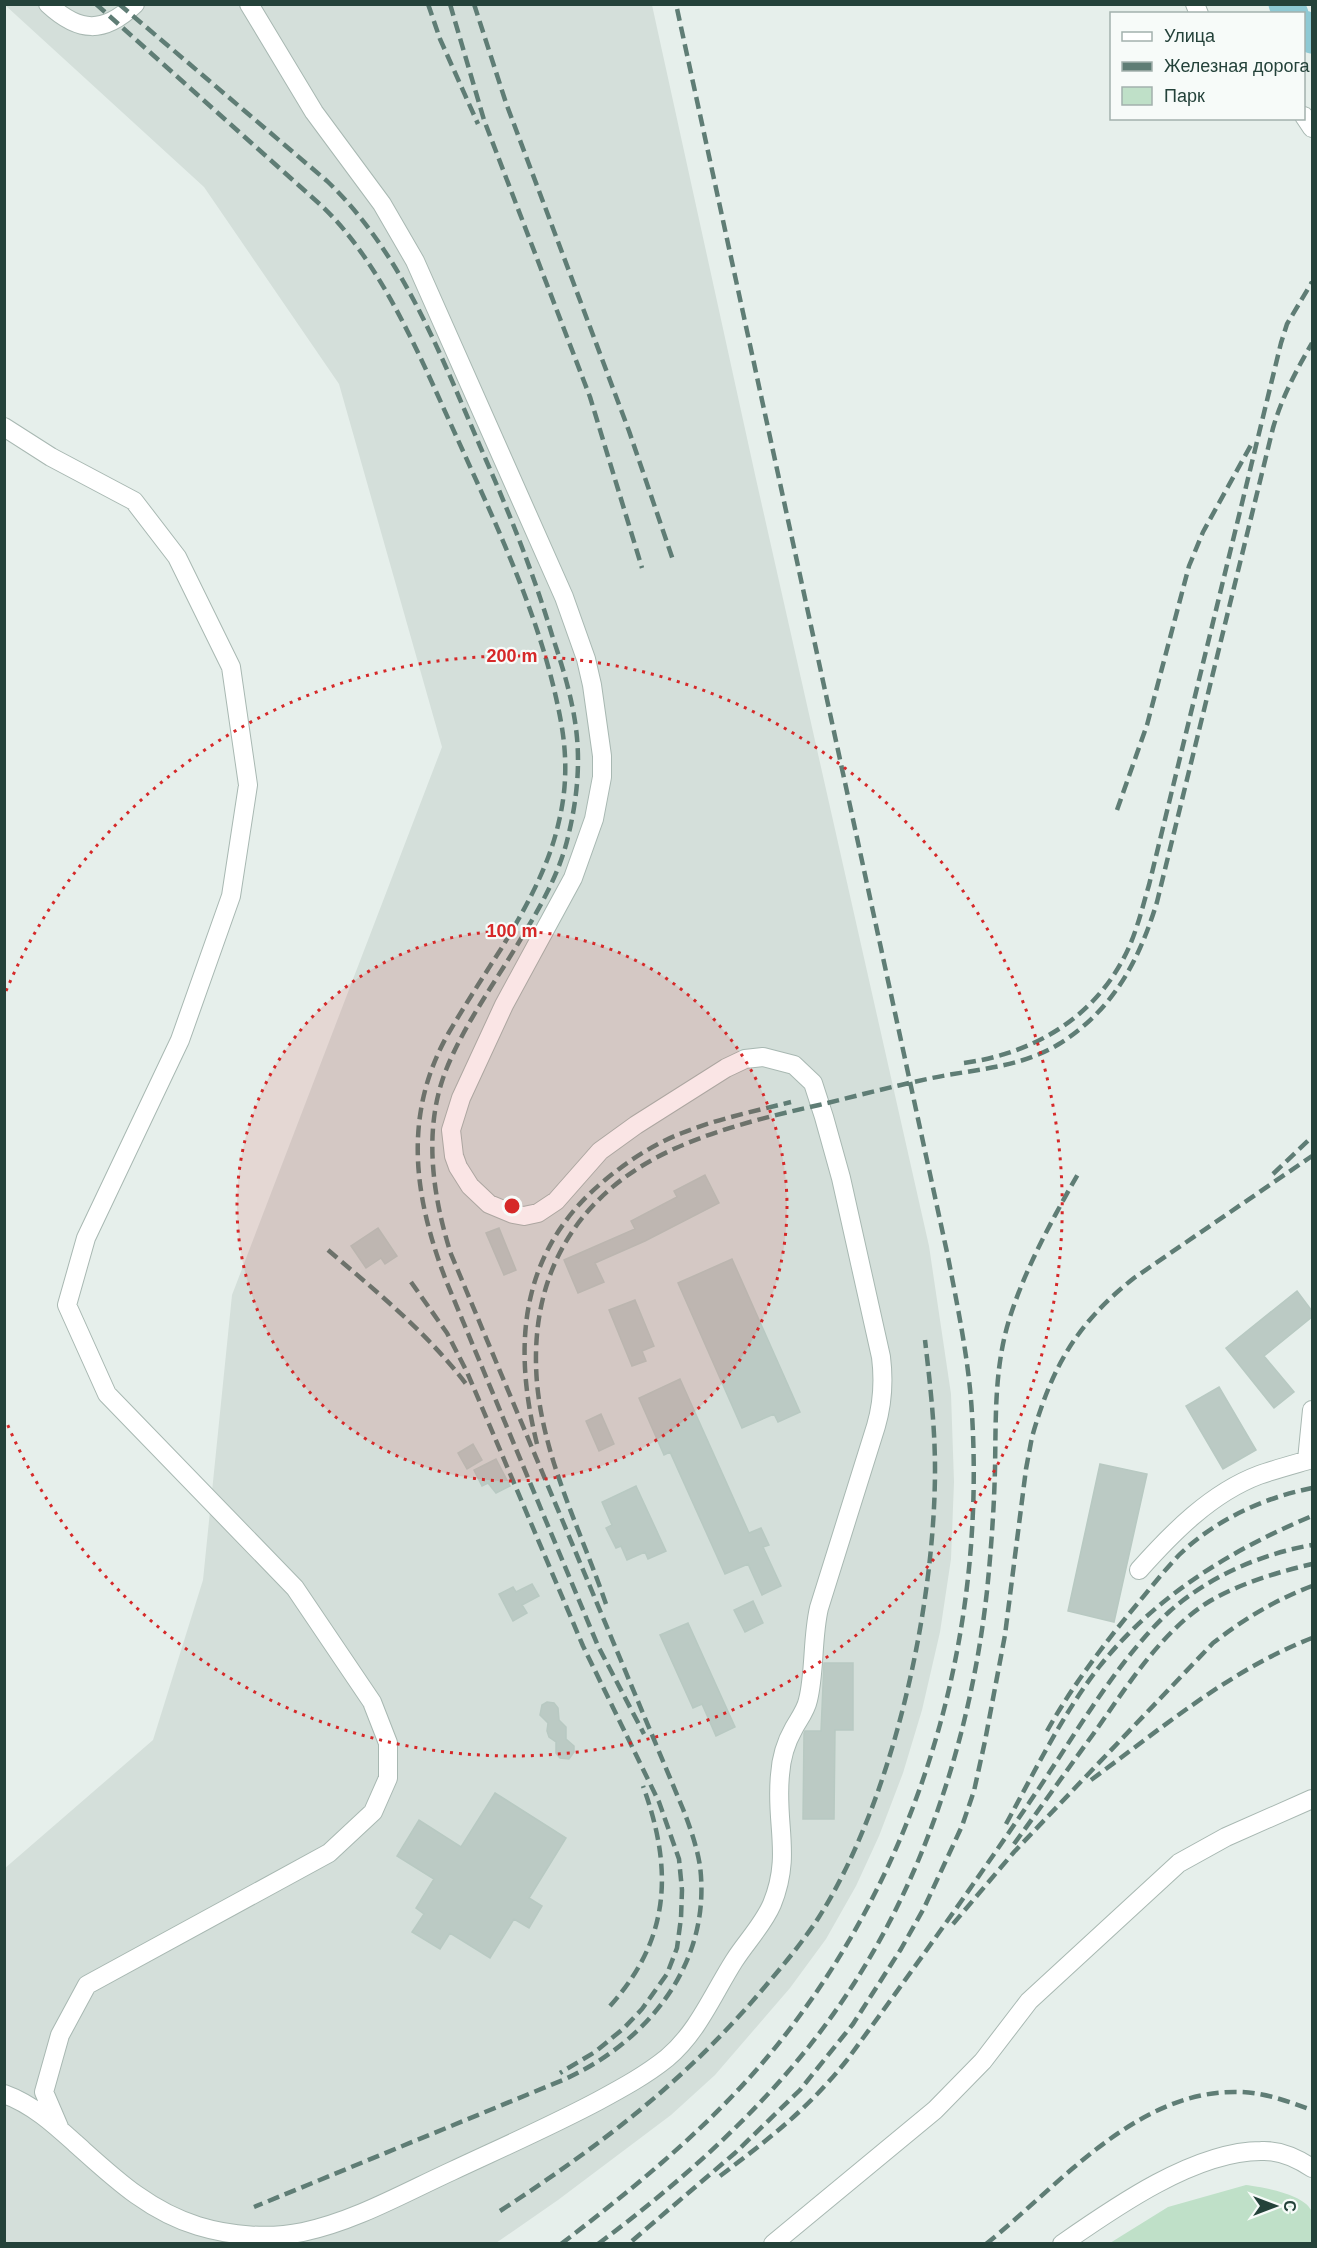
<svg xmlns="http://www.w3.org/2000/svg" width="1317" height="2248" viewBox="0 0 1317 2248" font-family="Arial,sans-serif">
<rect width="100%" height="100%" fill="#e6efeb"/>
<path fill="#d4dfda" d="M5,5H652L756,479L929,1246L951,1394L954,1482L951,1559L940,1632L922,1710L903,1773L879,1836L856,1886L826,1939L790,1988L715,2075L671,2115L558,2200L496,2243H5L4,1869L153,1740L203,1580L232,1295L442,747L339,384L204,187Z"/>
<path fill="#bfe0c8" d="M1246,2185C1262,2187 1303,2194 1311,2210C1316,2218 1313,2235 1312,2243H1110L1168,2207Z"/>
<g fill="none" stroke-linecap="round" stroke-linejoin="round">
<path stroke="#8ec9d4" stroke-width="33" d="M1285,4L1292,14
M1304,27L1312,37"/>
</g>
<path fill="#bbcac4" stroke="#b8c9c2" stroke-width="1.5" d="M705,1175L719,1203L645,1241L595,1263L604,1282L578,1293L564,1260L635,1229L631,1221L677,1197L674,1191Z
M378,1228L397,1256L385,1264L381,1258L366,1268L351,1246Z
M499,1228L516,1270L504,1275L486,1233Z
M732,1259L800,1412L778,1422L774,1414L742,1428L678,1283Z
M1297,1291L1312,1311V1317L1264,1356L1294,1392L1274,1408L1226,1348Z
M635,1300L654,1346L642,1351L646,1361L632,1366L609,1310Z
M680,1379L749,1533L761,1528L769,1545L763,1547L781,1586L762,1595L748,1564L725,1574L670,1452L664,1455L639,1398Z
M1219,1387L1256,1450L1223,1469L1186,1406Z
M601,1414L614,1444L599,1451L586,1421Z
M473,1444L482,1460L467,1469L458,1453Z
M496,1459L510,1486L496,1493L488,1483L482,1486L474,1470Z
M1100,1464L1147,1474L1114,1622L1068,1611Z
M636,1486L666,1551L648,1559L645,1552L627,1560L621,1546L616,1548L606,1528L612,1525L602,1502Z
M532,1584L539,1596L522,1605L527,1613L513,1621L499,1594L513,1587L516,1592Z
M753,1601L763,1623L745,1632L734,1610Z
M688,1623L735,1727L716,1736L702,1704L693,1708L660,1635Z
M824,1663H853V1730H835L834,1819H803L804,1734L805,1731H821Z
M547,1702L554,1703L558,1708L559,1720L566,1727V1739L574,1746V1752L569,1759L560,1758L556,1753V1742L549,1737L547,1731L548,1723L540,1715L542,1705Z
M495,1793L566,1838L529,1898L542,1906L529,1928L514,1919L490,1958L450,1933L440,1949L412,1932L424,1914L416,1908L434,1879L397,1856L419,1820L461,1847Z"/>
<g fill="none" stroke-linecap="round" stroke-linejoin="round">
<defs>
<path id="minor" d="M48,4C79,33 104,34 135,4
M1195,4L1199,14
M1304,116L1312,128
M4,427L51,457L134,501L177,557L231,667L248,785L231,896L180,1040L86,1238L67,1305L107,1394L295,1588L372,1702L388,1743V1778L373,1812L329,1853L87,1985L60,2035L44,2092L59,2127
M1307,1460L1312,1410
M1139,1570C1172,1533 1211,1493 1259,1475C1276,1469 1295,1464 1312,1459
M4,2094C32,2104 54,2124 75,2143C113,2177 148,2211 198,2226C231,2236 269,2239 303,2232C355,2221 404,2193 452,2171C501,2148 551,2126 598,2101C622,2088 646,2075 667,2058C698,2032 713,1994 734,1961C746,1942 763,1925 772,1904C792,1855 775,1824 780,1775C781,1759 786,1742 794,1728C799,1719 806,1710 808,1700C815,1672 812,1638 819,1608L876,1426C883,1402 884,1381 881,1357L841,1178L824,1117L813,1083L794,1065L763,1057L745,1059L726,1068L636,1125L600,1151L556,1201L538,1213L524,1216L513,1214L489,1204L470,1186L458,1167L454,1156L451,1130L461,1098L504,1005L573,878L594,819L602,777V756L592,685L586,659L564,597L415,261L382,204L314,112L249,4
M773,2244L935,2110L983,2061L1029,2001L1179,1863L1226,1837L1312,1799
M1062,2244C1115,2207 1195,2151 1261,2151C1280,2150 1297,2158 1312,2168"/>
</defs>
<use href="#minor" stroke="#a8b8b2" stroke-width="20"/>
<use href="#minor" stroke="#fff" stroke-width="18"/>
<path stroke="#5f7d75" stroke-width="4.5" stroke-dasharray="12 6" stroke-linecap="butt" d="M96,4L323,207C384,266 423,364 458,440C499,531 543,623 561,722C567,755 567,788 559,821C549,867 525,909 501,949C483,977 465,1005 448,1034C402,1116 414,1198 447,1283L598,1646L644,1734
M119,4L327,181C406,257 443,362 486,460C511,517 534,575 552,635C563,668 574,703 577,738C580,771 576,804 568,837C559,875 539,909 519,942C494,984 464,1025 446,1070C423,1128 432,1195 451,1254L683,1809C690,1827 697,1847 700,1866C712,1963 648,2042 563,2080L254,2207
M428,4L440,39L478,124
M450,4L484,120L590,397L642,568
M474,4L506,103L629,431L673,560
M1117,810L1147,725L1189,566L1203,532L1251,445
M964,1063C1029,1054 1088,1022 1121,963C1135,939 1141,912 1149,885L1281,343L1287,324L1312,282
M1273,1174L1312,1137
M328,1250C378,1293 430,1335 469,1388
M411,1282L447,1333L467,1372L583,1646L659,1802L679,1859L682,1890L681,1918L677,1948L667,1974L642,2009L624,2028L595,2052L560,2073
M537,1444C512,1344 520,1250 605,1180C628,1161 654,1144 682,1133C717,1119 755,1111 791,1102
M606,1604C581,1531 544,1460 537,1383C528,1275 577,1192 676,1148C721,1128 770,1116 819,1105C856,1096 894,1086 932,1078C975,1069 1020,1068 1059,1044C1113,1010 1139,961 1157,902L1273,428C1282,397 1296,371 1312,343
M1047,1731C1070,1690 1098,1652 1128,1615C1145,1595 1161,1574 1179,1555C1215,1520 1263,1498 1312,1488
M1091,1780C1162,1728 1230,1670 1312,1638
M1006,1824C1035,1771 1062,1715 1099,1667C1155,1596 1231,1550 1312,1516
M1014,1844C1041,1807 1067,1770 1094,1733C1126,1688 1161,1631 1210,1601C1241,1583 1278,1572 1312,1564
M953,1924L1014,1852L1213,1643C1244,1619 1275,1600 1312,1586
M610,2006C671,1938 673,1869 643,1786
M720,2176C769,2139 808,2109 847,2060C910,1974 973,1886 1033,1797C1074,1737 1117,1660 1170,1611C1210,1576 1261,1554 1312,1545
M500,2211C604,2143 688,2079 768,1983C786,1962 804,1940 819,1917C893,1800 935,1608 935,1469C935,1426 930,1383 925,1340
M632,2241L735,2153L800,2090L853,2024L901,1949L924,1908L962,1826L974,1791L985,1741L1005,1635L1026,1469L1032,1437C1052,1367 1076,1324 1134,1278L1312,1156
M561,2244C647,2178 731,2109 795,2022C926,1847 985,1630 972,1414C969,1361 958,1309 948,1257L676,4
M598,2244C689,2176 777,2097 841,2003C924,1882 971,1736 987,1591C991,1551 994,1510 995,1469C996,1418 994,1367 1010,1317C1026,1267 1052,1220 1078,1174
M986,2244C1060,2185 1138,2088 1241,2092C1266,2093 1290,2102 1312,2110"/>
</g>
<circle cx="512" cy="1206" r="275" fill="#d62828" fill-opacity=".12"/>
<g fill="none" stroke="#d62828" stroke-width="3" stroke-dasharray="3 6">
<circle cx="512" cy="1206" r="275"/>
<path d="M6 991A550 550 0 1 1 6 1421"/>
</g>
<circle cx="512" cy="1206" r="9" fill="#d62828" stroke="#f7fbf9" stroke-width="3"/>
<g font-size="18" text-anchor="middle" font-weight="bold" fill="#d62828" stroke="#f7fbf9" stroke-width="4.5" stroke-linejoin="round" paint-order="stroke">
<text x="512" y="662">200 m</text>
<text x="512" y="937">100 m</text>
</g>
<rect width="1317" height="2248" fill="none" stroke="#24423a" stroke-width="12"/>
<rect x="1110" y="12" width="195" height="108" fill="#f7fbf9" stroke="#a3b1ad" stroke-width="1.5"/>
<rect x="1122" y="32" width="30" height="9" fill="#ffffff" stroke="#a3b1ad" stroke-width="1.5"/>
<text x="1164" y="42" font-size="18" fill="#24423a">Улица</text>
<rect x="1122" y="62" width="30" height="9" fill="#5f7d75" stroke="#a3b1ad" stroke-width="1.5"/>
<text x="1164" y="72" font-size="18" fill="#24423a">Железная дорога</text>
<rect x="1122" y="87" width="30" height="18" fill="#bfe0c8" stroke="#a3b1ad" stroke-width="1.5"/>
<text x="1164" y="102" font-size="18" fill="#24423a">Парк</text>
<g transform="translate(1275 2206) rotate(90)" stroke="#f7fbf9" stroke-width="4.5" paint-order="stroke">
<path d="M0-4.5L10 22L0 15L-10 22Z" fill="#24423a"/>
<text y="-9" font-size="16" font-weight="bold" text-anchor="middle" fill="#24423a">С</text>
</g>
</svg>
